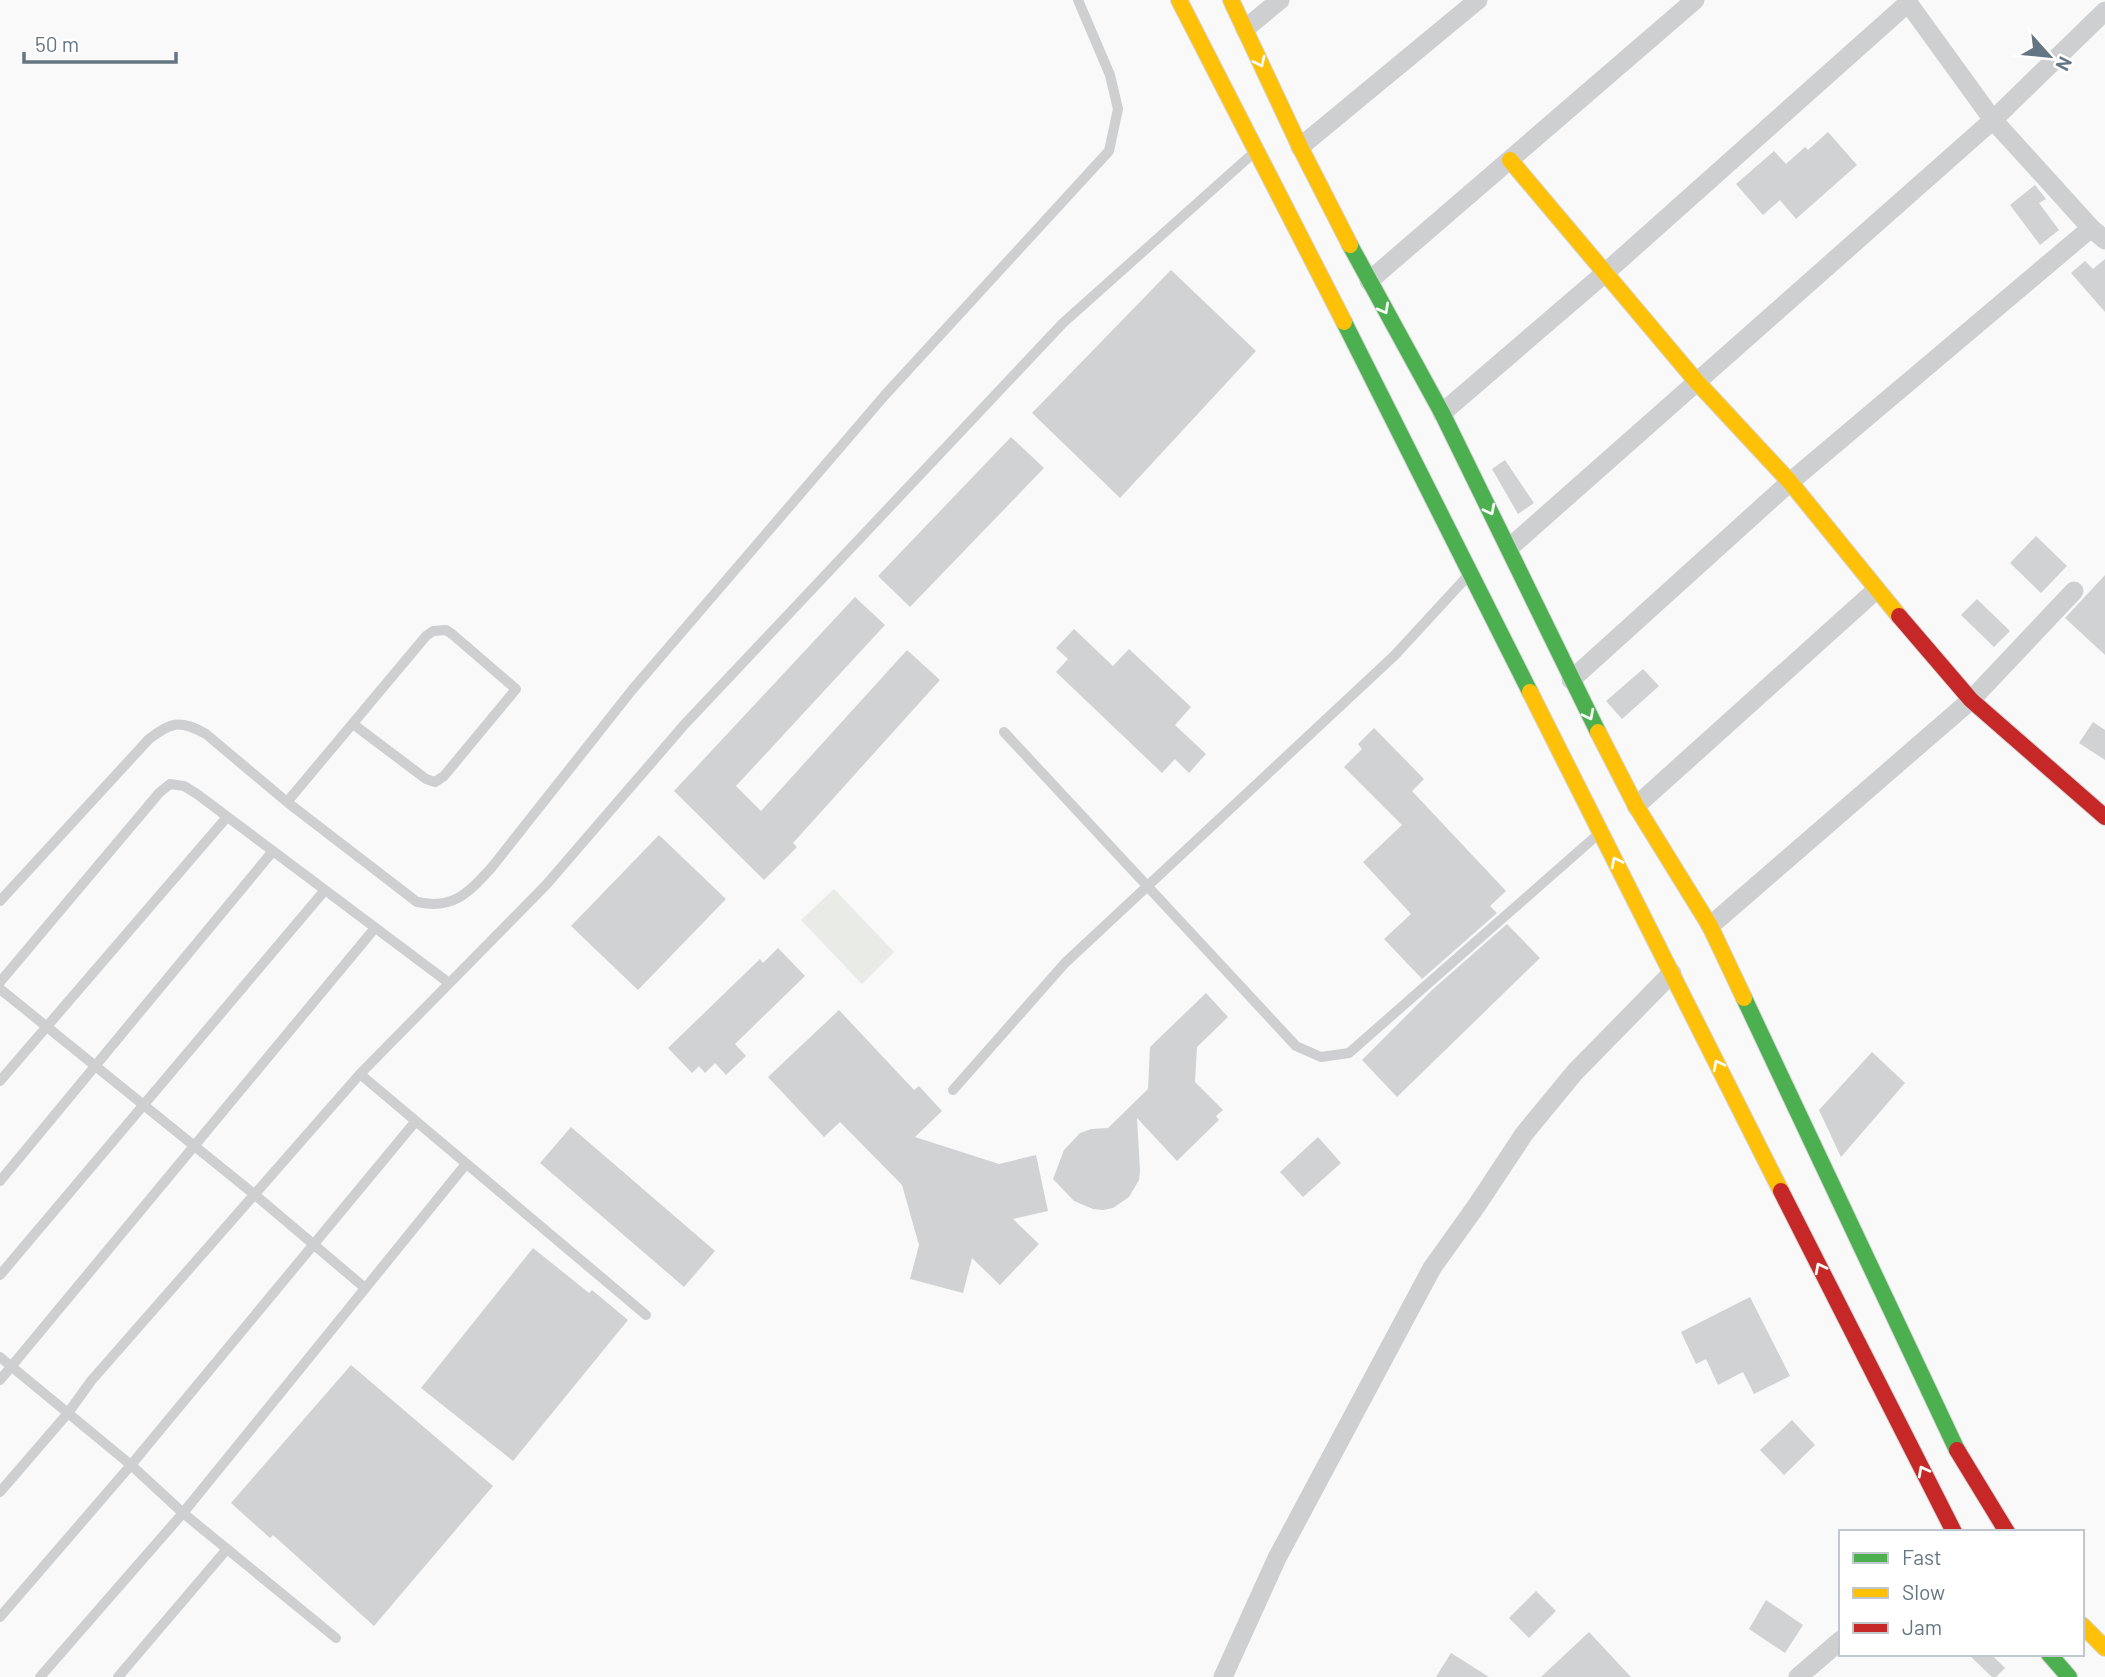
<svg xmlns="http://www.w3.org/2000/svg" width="2105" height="1677" viewBox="0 0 2105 1677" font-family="Barlow,sans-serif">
<rect width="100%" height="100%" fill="#f9f9f9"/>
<path fill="#e8ebe6" d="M834,889L894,952L862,984L801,920Z"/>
<path fill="#d0d2d3" d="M1828,132L1857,165L1796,219L1780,200L1763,215L1736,184L1774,151L1786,164L1805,147L1808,150Z
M2035,185L2046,199L2039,203L2059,230L2040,245L2010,205Z
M2105,259V312L2071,273L2085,261L2093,269Z
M1171,270L1256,351L1120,498L1032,413Z
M1011,437L1044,468L910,607L878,576Z
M1505,460L1534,503L1518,514L1492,469Z
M2036,536L2067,566L2041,593L2010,563Z
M2105,575V655L2065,618Z
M855,597L885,625L736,786L761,811L907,650L940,680L793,843L797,847L764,880L674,791Z
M1977,599L2010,631L1994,647L1961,615Z
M1074,629L1113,666L1129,649L1191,707L1175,725L1206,754L1189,773L1175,759L1162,773L1056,672L1068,659L1056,648Z
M1643,669L1659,686L1622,719L1606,701Z
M2093,722L2105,730V760L2079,743Z
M1374,728L1424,779L1412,791L1506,891L1490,906L1497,913L1422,979L1384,939L1411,914L1363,862L1402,825L1344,767L1362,749L1358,744Z
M659,835L726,899L638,990L571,926Z
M1507,924L1540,958L1397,1097L1362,1060L1432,990Z
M778,948L805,976L735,1044L746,1056L726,1075L715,1063L705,1073L699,1066L692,1073L668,1048L760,959L763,963Z
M1206,993L1228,1017L1197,1047L1195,1082L1223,1110L1216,1116L1219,1120L1177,1161L1137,1118L1140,1171L1139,1180L1129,1197L1113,1208L1103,1210L1093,1209L1074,1201L1053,1179L1064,1150L1080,1133L1091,1129L1108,1128L1148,1089L1150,1047Z
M839,1010L914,1090L919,1086L942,1111L915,1137L999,1164L1036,1155L1048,1211L1013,1219L1039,1244L1000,1285L972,1258L963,1293L910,1279L919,1245L902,1185L840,1122L824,1137L768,1077Z
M1872,1052L1905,1083L1841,1157L1819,1110Z
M571,1127L715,1251L684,1287L540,1163Z
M1318,1137L1341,1163L1303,1197L1280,1172Z
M533,1248L589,1293L592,1290L628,1320L513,1461L421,1388Z
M1750,1297L1790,1376L1754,1394L1743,1372L1718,1385L1706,1359L1696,1364L1681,1332Z
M351,1365L493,1486L374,1626L273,1535L270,1538L231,1503Z
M1792,1420L1815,1445L1784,1475L1760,1450Z
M1536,1591L1556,1611L1529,1638L1509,1618Z
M1766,1600L1803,1625L1785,1653L1749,1629Z
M1589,1632L1631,1677H1541Z
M1451,1653L1489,1677H1436Z
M1968,1654H1991L2005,1668L1996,1677H1992Z"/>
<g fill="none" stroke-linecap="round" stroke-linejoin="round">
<defs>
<path id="fast" d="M1350,245L1442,413L1598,732
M1344,322L1530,692
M1744,998L1957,1450
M2049,1654L2069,1677"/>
<path id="slow" d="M1179,0L1344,322
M1231,0L1300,147L1350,245
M1510,160L1697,382L1790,482L1899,616
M1530,692L1781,1191
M1598,732L1636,806L1710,926L1744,998
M2082,1625L2105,1648"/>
<path id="jam" d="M1899,616L1971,700L2105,817
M1781,1191L1954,1532
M1957,1450L2007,1532"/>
</defs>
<use href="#fast" stroke="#d5d6d7" stroke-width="18"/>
<use href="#slow" stroke="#d5d6d7" stroke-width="18"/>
<use href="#jam" stroke="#d5d6d7" stroke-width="18"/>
<path stroke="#cecfd0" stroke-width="10" d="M1004,732L1296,1046L1321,1057L1349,1053L1595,837
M287,802L426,636L433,631L446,630L452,634L516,689L444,776L435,782L426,779L353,724
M0,901L149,739C173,721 180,720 206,734L287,802L417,902C454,910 468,893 492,867L632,690L885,395L1109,151L1118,109L1110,75L1078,0
M0,982L159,793L170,784L184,786L197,794L449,983
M0,989L254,1194L365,1288
M360,1074L646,1315
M0,1081L227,817
M953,1090L1065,963L1395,655L1465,579
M0,1181L273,851
M0,1275L325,890
M0,1357L131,1465L183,1513L336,1638
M0,1380L375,928
M0,1492L68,1413L91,1381L360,1074L546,885L684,725L1063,323L1249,157
M0,1617L131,1465L415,1122
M40,1677L183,1513L466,1164
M118,1677L227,1549"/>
<path stroke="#cecfd0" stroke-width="19" d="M1906,0L1993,120L2091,228L2105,240
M1245,29L1280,0
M1300,147L1478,0
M1369,281L1695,0
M1442,413L1605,273L1908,3
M1509,548L1993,120L2105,11
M1571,680L1790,482L2091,228
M1636,806L1876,590
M1710,926L1971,700L2074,591
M1223,1677L1277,1558L1432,1268L1477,1205L1524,1134L1575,1072L1672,973
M1798,1677L1841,1640"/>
<use href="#fast" stroke="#4caf50" stroke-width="16"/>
<use href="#slow" stroke="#ffc107" stroke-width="16"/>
<use href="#jam" stroke="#c62828" stroke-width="16"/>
</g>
<defs><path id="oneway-chevron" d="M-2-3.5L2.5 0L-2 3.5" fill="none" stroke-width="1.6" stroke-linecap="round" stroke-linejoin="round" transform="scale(1.75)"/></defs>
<g stroke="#f6fbf6">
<use href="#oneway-chevron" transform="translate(1260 62) rotate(65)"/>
<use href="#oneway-chevron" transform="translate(1384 309) rotate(61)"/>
<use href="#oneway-chevron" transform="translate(1490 510) rotate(63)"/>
<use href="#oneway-chevron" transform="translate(1589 715) rotate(63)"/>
<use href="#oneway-chevron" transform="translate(1616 862) rotate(-117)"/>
<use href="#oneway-chevron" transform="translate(1718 1065) rotate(-117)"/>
<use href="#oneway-chevron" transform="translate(1820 1268) rotate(-117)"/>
<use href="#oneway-chevron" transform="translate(1923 1471) rotate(-118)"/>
</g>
<rect x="1839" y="1530" width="245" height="126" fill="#ffffff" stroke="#c1c8cd" stroke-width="2"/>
<rect x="1853" y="1553" width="35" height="10" fill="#4caf50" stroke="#c1c8cd" stroke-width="2"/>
<text x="1902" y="1565" font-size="21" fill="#657683">Fast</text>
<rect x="1853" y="1588" width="35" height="10" fill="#ffc107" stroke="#c1c8cd" stroke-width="2"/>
<text x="1902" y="1600" font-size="21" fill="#657683">Slow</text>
<rect x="1853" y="1623" width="35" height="10" fill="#c62828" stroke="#c1c8cd" stroke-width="2"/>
<text x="1902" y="1635" font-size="21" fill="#657683">Jam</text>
<g transform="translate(2049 56) rotate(117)" stroke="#ffffff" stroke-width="5" paint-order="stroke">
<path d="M0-5L12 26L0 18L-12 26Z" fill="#657683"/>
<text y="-10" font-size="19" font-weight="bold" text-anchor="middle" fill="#657683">N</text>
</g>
<path d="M24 52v10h152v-10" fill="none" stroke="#657683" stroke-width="3.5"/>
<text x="35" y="52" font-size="21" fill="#657683" stroke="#ffffff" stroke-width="5" paint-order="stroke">50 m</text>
</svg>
